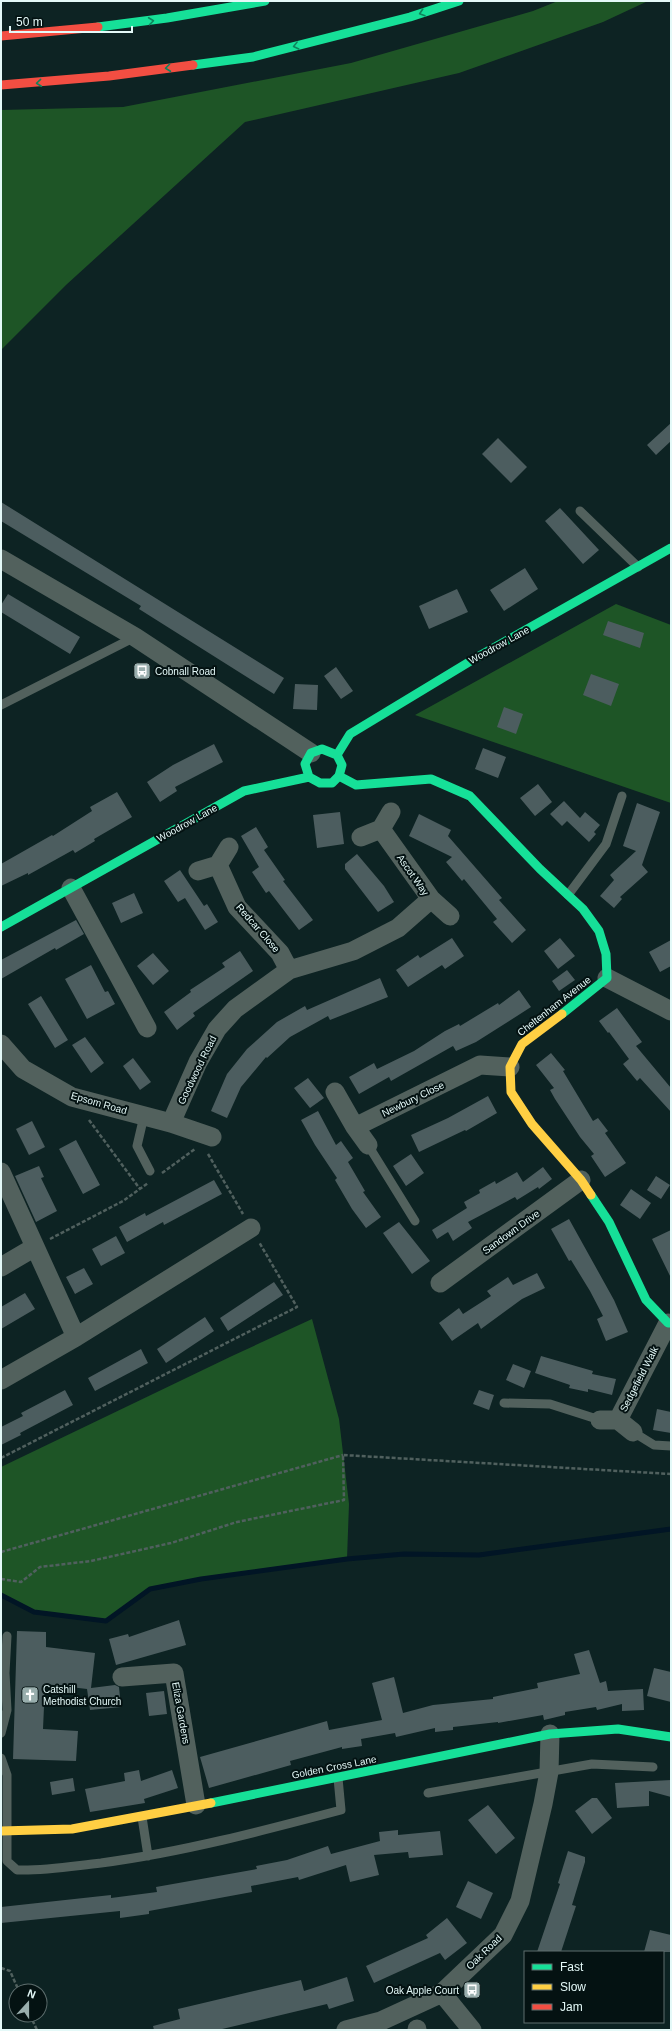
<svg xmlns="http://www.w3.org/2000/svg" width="672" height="2031" viewBox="0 0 672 2031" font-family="Helvetica,sans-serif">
<rect width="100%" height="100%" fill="#0d2323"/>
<path fill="#1e5526" d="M558,1H648L603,22L459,73L245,122L66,285L1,350V110L123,107L351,63L533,11Z
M616,604L671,625V803L415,715Z
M312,1319L339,1419L349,1504L347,1559L201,1579L150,1589L106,1621L34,1612L1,1595V1467L232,1356Z"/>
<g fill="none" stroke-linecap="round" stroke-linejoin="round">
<path stroke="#011525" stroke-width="5" d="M1,1595L34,1612L106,1621L150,1589L201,1579L347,1559L404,1554L479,1555L671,1529"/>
</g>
<path fill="#4c5d5f" d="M671,423V441L656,455L647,445Z
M498,438L527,467L511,483L482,454Z
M1,502L284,678L274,694L139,609L141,606L1,521Z
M560,508L599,550L583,564L545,521Z
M525,568L538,589L504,611L490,590Z
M457,589L468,612L429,629L419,606Z
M8,594L80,637L70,654L1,612V605Z
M608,621L644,633L640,648L603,635Z
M336,667L353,691L341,699L324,676Z
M591,674L619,684L611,706L583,695Z
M295,684L318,685L317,710L293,709Z
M504,707L523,714L516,734L497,727Z
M214,744L223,762L175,787L177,791L160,802L147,782L173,765Z
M483,748L506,757L498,778L475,769Z
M538,784L552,802L535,816L520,798Z
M117,792L132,817L94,839L95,841L75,853L73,850L28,875V873L1,886V864L52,835L53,836L92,811L90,807Z
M564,801L580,818L585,812L600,825L594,832L596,834L589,842L567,821L562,826L550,814Z
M637,803L660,812L642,865L648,872L620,897L622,899L614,908L600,896L614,880L610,875L636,851L623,846Z
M340,812L344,844L317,848L313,815Z
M419,814L451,830L448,836L502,898L499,900L526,930L512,943L493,922L497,919L464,879L462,881L446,862L452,857L409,836Z
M256,827L268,847L264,850L285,880L283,881L313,920L299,930L269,891L266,893L252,872L259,867L241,836Z
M357,854L384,886L394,902L378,912L345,869V864Z
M180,870L204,906L207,904L218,922L205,930L185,898L178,902L164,881Z
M134,893L143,913L121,923L112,903Z
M76,920L84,934L56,950L55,948L1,979V960Z
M452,938L464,956L445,969L442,965L408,987L396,970L418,955L420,958Z
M560,938L575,956L558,969L544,951Z
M671,940V966L660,972L649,952Z
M240,951L253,971L193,1013L195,1016L177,1030L164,1012L191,992L190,990L225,967L222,963Z
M153,953L169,971L153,985L137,966Z
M91,965L105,992L108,991L115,1004L87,1019L65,979Z
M567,970L575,980L559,991L552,981Z
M380,978L388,997L330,1020L328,1016L290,1037L267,1058L266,1057L241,1087L227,1118L211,1111L227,1074L247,1049L277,1022L305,1006L307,1010Z
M519,990L531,1007L517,1016L476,1042L456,1051L453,1046L391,1081L389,1077L359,1094L349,1077L374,1063L377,1069L414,1051L445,1031L459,1024L460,1026L498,1003L499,1005Z
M41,996L68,1040L55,1048L28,1004Z
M617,1008L642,1042L636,1046L671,1088V1112L640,1078L637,1081L623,1064L629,1059L609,1032L608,1033L599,1021Z
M85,1037L104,1063L91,1073L72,1045Z
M551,1053L565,1070L563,1071L593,1121L598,1118L608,1131L605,1133L626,1163L605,1177L591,1156L594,1154L580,1137L555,1099L550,1090L554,1088L536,1065Z
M133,1058L151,1082L140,1090L123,1066Z
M308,1078L324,1098L310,1108L294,1088Z
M488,1096L497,1113L466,1131L465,1130L419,1152L411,1135L448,1118Z
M318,1111L336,1145L341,1141L353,1158L348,1162L365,1191L363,1192L381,1217L366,1228L352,1209L335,1180L337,1178L315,1145L301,1120Z
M32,1121L45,1147L29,1155L16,1129Z
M76,1140L100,1185L83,1194L59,1149Z
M411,1154L424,1173L406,1186L393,1166Z
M39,1166L44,1177L41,1178L57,1211L36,1222L15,1176Z
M543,1167L552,1179L539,1189L538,1187L517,1200L515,1197L468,1222L472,1228L453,1241L448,1232L437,1239L432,1230L467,1208L464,1202L480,1193L479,1190L495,1181L496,1184L517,1172L523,1182Z
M656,1176L670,1185L661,1199L647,1190Z
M214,1180L222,1194L164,1225L163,1222L127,1242L119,1227L145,1213L146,1216Z
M631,1189L651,1203L640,1219L620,1205Z
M569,1219L614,1300L628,1332L606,1341L597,1319L603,1316L590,1291L571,1260L569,1261L551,1229Z
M399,1222L430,1261L412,1274L383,1233Z
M671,1230V1278L652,1239Z
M116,1236L125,1253L101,1266L92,1249Z
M84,1268L93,1284L75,1294L66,1277Z
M537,1273L545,1288L522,1299L481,1329L478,1323L452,1341L439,1323L459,1308L463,1314L491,1296L487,1291L508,1277L513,1285Z
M274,1282L283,1295L228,1331L220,1318Z
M25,1293L35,1309L1,1329V1307Z
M205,1317L214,1331L166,1363L157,1349Z
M141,1349L148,1363L95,1391L88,1378Z
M541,1356L593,1371L592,1374L616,1379L612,1395L588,1389V1392L569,1388L570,1385L535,1373Z
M513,1364L531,1371L524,1388L506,1380Z
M65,1390L73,1405L20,1433L21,1435L1,1445V1427L23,1416L21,1413Z
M479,1390L494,1395L489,1410L473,1404Z
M657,1409L671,1412V1433L653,1430Z
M179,1620L186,1645L116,1665L109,1639L128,1634L129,1637Z
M17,1631L46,1632V1647L95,1653L91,1688L115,1685L119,1687L121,1707L90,1710L87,1689L45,1684L43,1729L78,1731L76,1761L13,1759Z
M589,1650L600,1683L606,1681L608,1691L643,1689L644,1710L622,1711V1704L597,1710L596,1707L565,1712V1715L544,1720L543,1715L498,1723V1722L453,1727V1730L435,1732V1728L396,1737L395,1733L361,1739L362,1746L342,1749V1747L290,1761L291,1765L209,1788L200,1757L327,1721L329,1730L382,1720L372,1683L394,1677L403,1713L433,1705L493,1699V1697L538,1688L537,1683L580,1674L574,1654Z
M654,1668L671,1672V1702L647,1696Z
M164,1691L167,1714L149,1716L146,1693Z
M139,1770L141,1781L172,1770L178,1788L144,1799L145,1803L90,1812L85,1789L125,1781L124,1773Z
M73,1778L75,1791L52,1795L50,1782Z
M671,1780V1797L649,1791V1806L617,1808L615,1783Z
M592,1798H597L612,1818L592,1834L575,1811Z
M488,1805L515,1838L496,1854L468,1820Z
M398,1830V1835L440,1831L443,1855L409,1858L408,1852L374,1855L379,1875L350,1882L346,1865L299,1880L298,1877L251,1886L252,1892L149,1911V1914L120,1918V1911L1,1923V1907L111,1895V1898L157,1892L156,1887L257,1869L256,1866L287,1860L328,1846L331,1854L380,1841L379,1832Z
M568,1851L585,1857V1862L572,1905L576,1906L561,1952H537L560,1884L558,1883Z
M468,1881L493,1893L481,1919L456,1907Z
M447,1918L467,1943L445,1960L440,1953L374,1983L366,1966L428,1938L426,1935Z
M650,1930L671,1935V1952H644Z
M347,1977L354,2001L329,2009L327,2004L218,2030H154L153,2026L180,2019L178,2009L301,1980L304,1991Z"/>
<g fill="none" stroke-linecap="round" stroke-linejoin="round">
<path stroke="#50605e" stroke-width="2.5" stroke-dasharray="4 2" stroke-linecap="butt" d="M89,1120L140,1189
M208,1154L243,1214
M162,1173L195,1149
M50,1239L123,1201L148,1183
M1,1458L297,1307L259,1242
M1,1552L343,1455
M1,1579L21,1582L40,1567L91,1561L171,1543L237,1522L344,1500L343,1455L671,1474
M1,1968L10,1971L19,1991
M30,2015L37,2030"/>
<path stroke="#52615d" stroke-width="9" d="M580,511L638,567
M1,705L135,637
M568,895L606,844L622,796
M144,1116L137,1146L150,1171
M368,1145L415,1221
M504,1403L550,1404L600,1420
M633,1432L654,1445L671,1446
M1,1733L7,1710L5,1673L7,1636
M1,1758L7,1775V1861L17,1870C45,1871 73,1866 101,1863C183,1852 262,1831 341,1810L338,1778
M428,1793L592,1764L653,1767
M142,1817L148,1856"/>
<path stroke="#52615d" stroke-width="19" d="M1,559L135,637L311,753
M381,829L431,899L450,916
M361,837L381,829L391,812
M218,865L237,907L280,953L289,970
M198,871L218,865L229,847
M71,888L147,1028
M607,978L671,1011
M1,1044L23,1069L72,1097L171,1123L212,1137
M335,1092L355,1127L480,1065L510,1067
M171,1123L198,1062L217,1029L235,1009L289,970L353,951L398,928L431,899
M355,1127L368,1145
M1,1172L76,1337
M1,1267L35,1247
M440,1283L581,1180
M1,1380L76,1337L251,1228
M600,1420H618L668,1323
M618,1420L633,1432
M122,1677L174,1673L196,1805
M442,1993L472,2030
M417,2029V2030
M346,2030L381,2021L442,1993L503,1935L520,1901L543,1804L549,1772L550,1734"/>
<path stroke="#16e098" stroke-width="9" d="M98,27L167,18L265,1
M193,65L253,57L410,17L459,1
M337,755L350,734L474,659L671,548
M339,776L356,785L431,779L470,796L540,869L583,909L599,931L606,954L607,978L562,1014
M1,927L244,791L309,777L320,783H332L339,776L342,765L337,755L322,749L311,753L305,764L309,777
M591,1195L609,1222L646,1300L668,1323H671
M211,1803L550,1734L618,1729L671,1737"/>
<path stroke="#ffcf43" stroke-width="9" d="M562,1014L522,1044L510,1067L511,1092L532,1124L581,1180L591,1195
M1,1831L72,1829L211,1803"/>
<path stroke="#f24e42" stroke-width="9" d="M1,36L98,27
M1,85L109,76L193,65"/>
</g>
<defs><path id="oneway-chevron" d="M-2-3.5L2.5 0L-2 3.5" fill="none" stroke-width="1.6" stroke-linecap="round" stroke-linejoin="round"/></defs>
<g stroke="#0e835c">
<use href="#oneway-chevron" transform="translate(422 13) rotate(162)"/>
<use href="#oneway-chevron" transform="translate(151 21) rotate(-7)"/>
<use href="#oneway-chevron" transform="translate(296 46) rotate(166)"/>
<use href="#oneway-chevron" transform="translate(168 68) rotate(173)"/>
<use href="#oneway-chevron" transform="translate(39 83) rotate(174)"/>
</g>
<defs>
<symbol id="bus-square" viewBox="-11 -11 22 22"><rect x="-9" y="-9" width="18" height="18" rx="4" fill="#99aead" stroke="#041212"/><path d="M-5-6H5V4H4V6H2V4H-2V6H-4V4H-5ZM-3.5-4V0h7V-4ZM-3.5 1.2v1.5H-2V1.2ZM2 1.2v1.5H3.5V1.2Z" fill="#fff"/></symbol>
<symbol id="church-square" viewBox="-11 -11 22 22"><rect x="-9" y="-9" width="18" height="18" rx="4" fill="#99aead" stroke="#041212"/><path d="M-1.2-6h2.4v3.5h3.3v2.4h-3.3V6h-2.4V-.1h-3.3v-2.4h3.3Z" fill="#fff"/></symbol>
</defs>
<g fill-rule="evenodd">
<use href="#bus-square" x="132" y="661" width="20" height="20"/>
<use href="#church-square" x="20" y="1685" width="20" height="20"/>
<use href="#bus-square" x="462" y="1980" width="20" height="20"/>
</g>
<g text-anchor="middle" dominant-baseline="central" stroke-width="4" stroke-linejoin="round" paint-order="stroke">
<g font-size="10" fill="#e4f9f8" stroke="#041212">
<text transform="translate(499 645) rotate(-29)">Woodrow Lane</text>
<text transform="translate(187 823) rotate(-29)">Woodrow Lane</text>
<text transform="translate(413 875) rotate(55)">Ascot Way</text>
<text transform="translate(258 928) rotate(49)">Redcar Close</text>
<text transform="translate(554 1006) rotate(-38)">Cheltenham Avenue</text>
<text transform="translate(197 1070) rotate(-64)">Goodwood Road</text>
<text transform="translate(413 1099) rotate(-26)">Newbury Close</text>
<text transform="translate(99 1103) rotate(16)">Epsom Road</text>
<text transform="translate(511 1232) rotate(-36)">Sandown Drive</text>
<text transform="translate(639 1379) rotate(-63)">Sedgefield Walk</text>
<text transform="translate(181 1713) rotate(80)">Eliza Gardens</text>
<text transform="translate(334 1767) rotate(-11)">Golden Cross Lane</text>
<text transform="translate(484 1952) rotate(-44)">Oak Road</text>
</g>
<g font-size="10" fill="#e4f9f8" stroke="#041212" text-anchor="start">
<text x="155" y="671">Cobnall Road</text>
<text x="43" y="1689">Catshill<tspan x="43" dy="12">Methodist Church</tspan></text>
<text x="459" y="1990" text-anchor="end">Oak Apple Court</text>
</g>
</g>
<rect width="672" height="2031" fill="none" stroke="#e4f9f8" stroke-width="4"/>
<rect x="524" y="1951" width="140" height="72" fill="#041212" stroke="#5e6e6e"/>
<rect x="532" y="1964" width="20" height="6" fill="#16e098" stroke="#5e6e6e"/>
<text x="560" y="1971" font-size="12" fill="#e4f9f8">Fast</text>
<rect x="532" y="1984" width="20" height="6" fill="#ffcf43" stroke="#5e6e6e"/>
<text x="560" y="1991" font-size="12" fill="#e4f9f8">Slow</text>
<rect x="532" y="2004" width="20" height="6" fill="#f24e42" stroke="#5e6e6e"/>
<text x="560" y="2011" font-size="12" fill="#e4f9f8">Jam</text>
<g transform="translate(28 2003) rotate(21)"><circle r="19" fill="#041212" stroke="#5e6e6e"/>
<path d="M0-3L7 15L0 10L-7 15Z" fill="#99aead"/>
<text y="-6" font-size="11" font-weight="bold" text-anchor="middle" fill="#e4f9f8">N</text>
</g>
<path d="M10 26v6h122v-6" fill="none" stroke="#e4f9f8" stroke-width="2"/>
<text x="16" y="26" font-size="12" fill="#e4f9f8" stroke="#041212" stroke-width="3" paint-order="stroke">50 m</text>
</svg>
